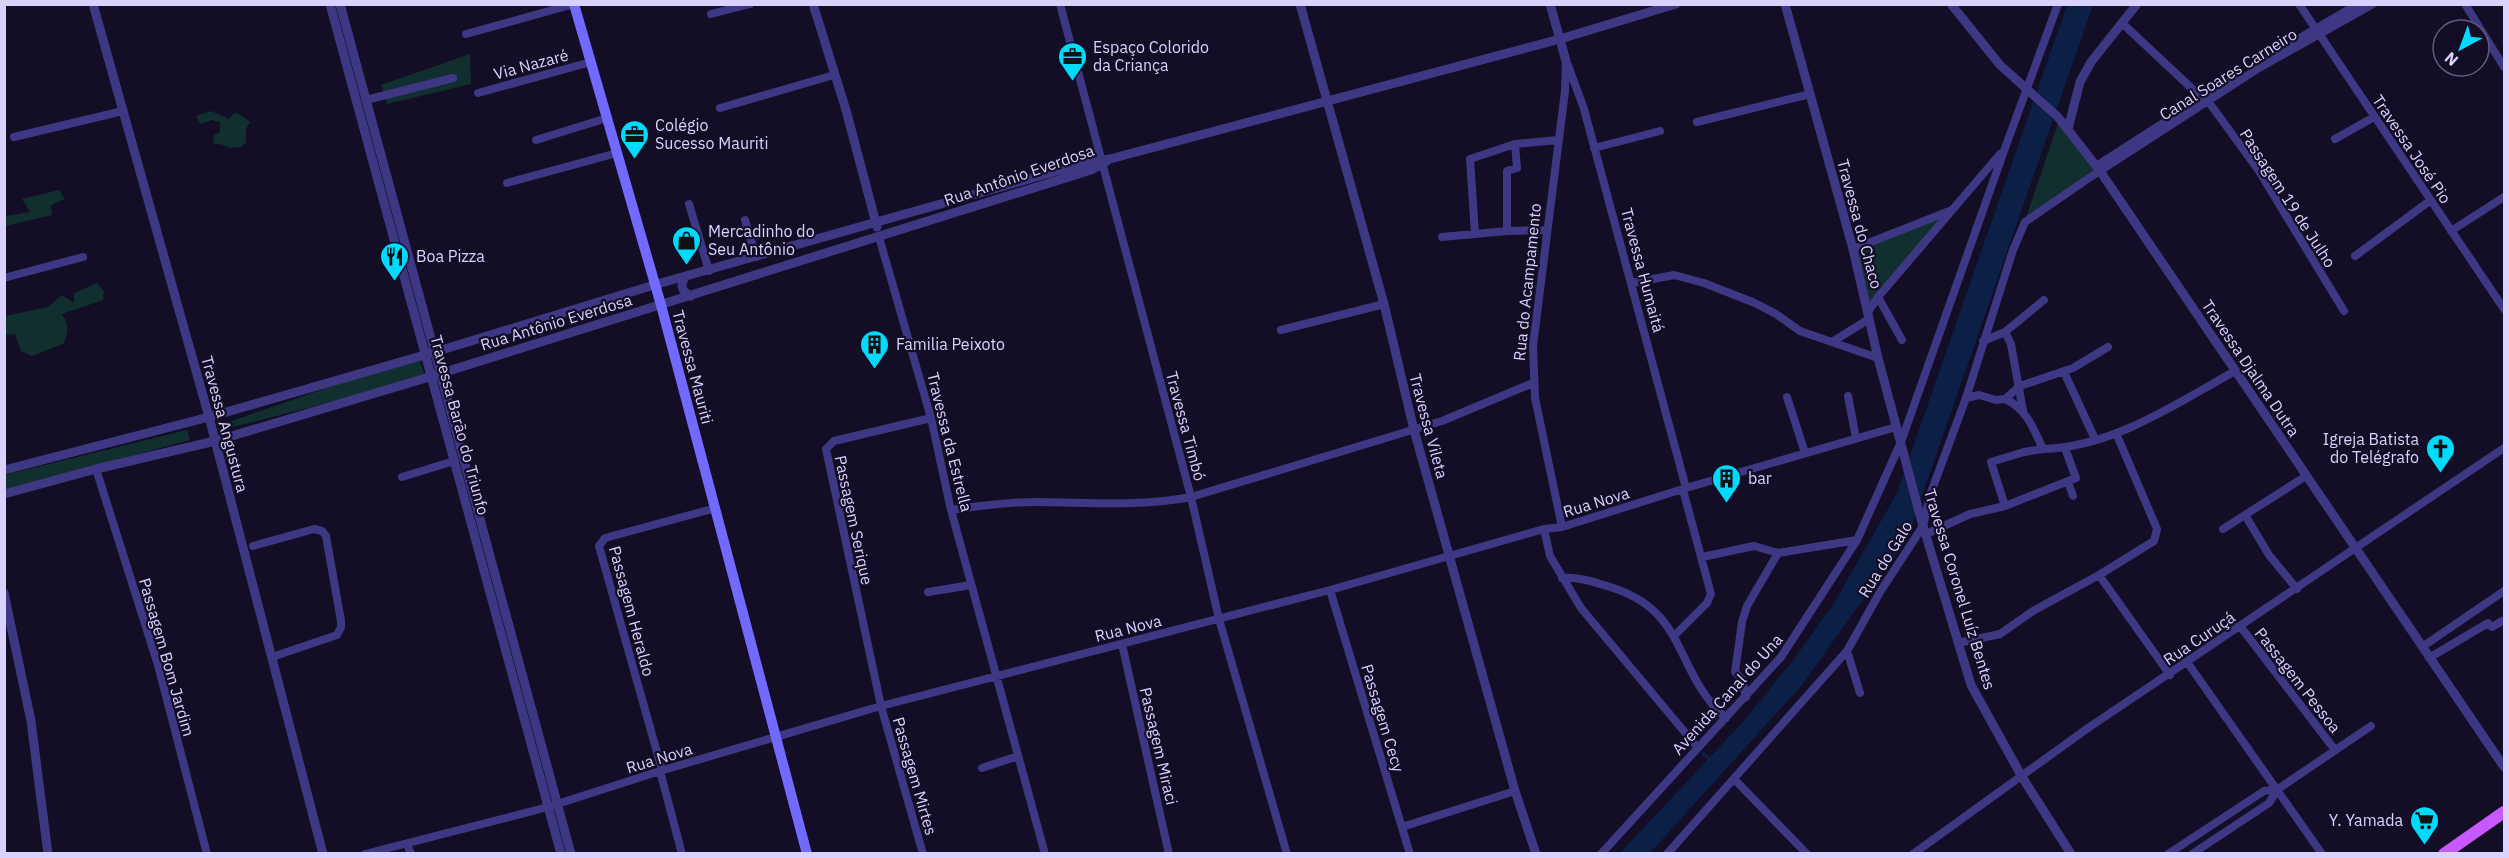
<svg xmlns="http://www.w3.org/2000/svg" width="2509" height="858" viewBox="0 0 2509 858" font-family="'IBM Plex Sans',sans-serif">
<rect width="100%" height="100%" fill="#130e25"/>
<path fill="#112f2f" d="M470,54L471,84L387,104L381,85Z
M211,111L229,119L234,113L240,114L250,122L246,129V142L242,147L230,148L220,144H214L213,136L220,132V122L212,120L200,124L196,116Z
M2059,120L2102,171L2026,218Z
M59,190L65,199L51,205L52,215L5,226V216L30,212L22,199Z
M1950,214L1870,306L1851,253Z
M97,283L104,291L103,300L62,314C69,326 69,331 63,344L32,356L21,351L15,334L6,335L5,316L48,307L62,295L74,303V293Z
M418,356L426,378L229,428V422Z
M187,430L190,440L5,490L4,475Z"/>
<path fill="#0b1f47" d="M2067,5H2093L1908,536L1802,685L1650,853L1619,854L1743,722L1794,659L1834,603L1897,493Z"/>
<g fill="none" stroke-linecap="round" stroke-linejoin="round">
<path stroke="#0b1f47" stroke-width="3" d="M1703,753L1711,761"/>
<path stroke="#3e3884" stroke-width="8" d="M1060,4L1191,497L1219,619L1287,854
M2299,4L2504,309
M2465,4L2504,67
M711,14L750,4
M2122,23L2202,98
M466,34L574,4
M2266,58L2358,4
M1568,65L1584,109L1686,488
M478,93L591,62
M366,100L453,78
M2208,101L2259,171L2344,311
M720,108L834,75
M1697,122L1810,94
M14,137L123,111
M2335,139L2374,117
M536,140L607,118
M1594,148L1660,131
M2096,166L2233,78
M507,183L617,153
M689,204L709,271
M745,220L756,257
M1507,231V171L1517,168L1515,144
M2451,231L2504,197
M1475,234L1470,159L1515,144L1558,140
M879,237L931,418L951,510L1045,854
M1442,237L1507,231L1547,230
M1853,249L1952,210
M2355,256L2431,200
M4,278L83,257
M1632,283L1674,275L1704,283L1755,303L1776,314L1800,331L1878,358
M1878,297L1902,340
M1868,312L1878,297L2000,154
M1281,330L1384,304
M2005,332L2011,344L2023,411
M1983,341L2005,332L2044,300
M1832,342L1869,319
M2064,372L2095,439
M1848,396L1856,438
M1787,397L1805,453
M1966,398L1979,395L1996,400L2005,399L2020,386L2073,368L2108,347
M2005,399C2027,409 2033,428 2043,449C2113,447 2176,404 2235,371
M96,469L158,665L207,854
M402,477L454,461
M2068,482L2073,496
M2005,506L1991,462L2024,452L2043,449
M951,510C979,506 1006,502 1034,502C1087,502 1139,507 1191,497L1442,421L1533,383
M2245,515L2269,555L2297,589
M1562,527L1535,398L1533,346L1565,91L1566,61
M1544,529L1550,556L1581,608L1698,748
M2223,529L2306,476
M1926,534L1970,514L2005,506L2076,478L2065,448
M253,546L314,529L322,531L326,536L341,621V627L337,635L272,657
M1702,557L1754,546L1778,553L1857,540
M2099,575L2170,675
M1562,578C1578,577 1591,581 1607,586C1690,610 1672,671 1726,718
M1330,590L1410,854
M928,592L971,585
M2240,626L2335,750
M1675,635L1707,603L1711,594L1683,490
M1958,643L2000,634L2033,611L2099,575L2154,541L2157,529L2116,433
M1122,644L1169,854
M2422,647L2504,591
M1847,651L1860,693
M2429,658L2488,623L2492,627L2502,621
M2187,662L2322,854
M1746,697L1742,679L1735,672L1742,622L1747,606L1778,553
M982,768L1018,756
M662,770L599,546L605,538L716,508
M660,771L682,854
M1734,779L1807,854
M1402,827L1515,791
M407,844L411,854
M365,854L548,807L660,771L881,706L1330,590L1544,529L1562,527L1686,488L1896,427
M923,854L881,706L826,449L834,441L931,418
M1601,854L1781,657L1857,540L1901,442L2005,148L2058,4
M1667,854L1847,651L1880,592L1923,526L1930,495L1966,398L2013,250L2025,222L2086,180L2259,68L2373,4
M1913,854L2088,728L2504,448
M2168,854L2264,791L2278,789
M2192,854L2269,803L2278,789L2371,726"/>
<path stroke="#3e3884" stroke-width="9" d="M93,4L209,417L323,854
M330,4L561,854
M340,4L571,854
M813,4L846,110L877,227
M1300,4L1384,304L1414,430L1515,791L1536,854
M1550,4L1566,61
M1785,4L1853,249L1878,358L1921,519L1971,685L2022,777L2071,854
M1951,4L2000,65L2058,117L2100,171L2504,767
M2068,129L2080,82L2091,62L2137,4
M685,277C680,285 681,291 691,296
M4,470L209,417L435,352L654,285L1082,164L1110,159L1560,39L1676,4
M4,494L96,469L215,441L426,378L1091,170L1107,161
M4,593L31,721L48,854"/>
<path stroke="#7269ff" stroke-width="10" d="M574,4L661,305L807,854"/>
<path stroke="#c759ff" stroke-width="12" d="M2444,854L2504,812"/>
</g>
<defs>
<symbol id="office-pin" viewBox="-11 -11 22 30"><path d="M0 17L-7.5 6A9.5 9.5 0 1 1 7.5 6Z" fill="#00dafd" stroke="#130e25"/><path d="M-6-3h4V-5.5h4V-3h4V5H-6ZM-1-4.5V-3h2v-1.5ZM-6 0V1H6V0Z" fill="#111"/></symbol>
<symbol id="shop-pin" viewBox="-11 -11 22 30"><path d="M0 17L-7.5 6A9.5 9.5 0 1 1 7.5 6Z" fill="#00dafd" stroke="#130e25"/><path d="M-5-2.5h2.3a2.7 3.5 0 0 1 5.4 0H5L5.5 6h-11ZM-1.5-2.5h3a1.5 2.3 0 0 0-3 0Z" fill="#111"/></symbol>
<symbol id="restaurant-pin" viewBox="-11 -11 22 30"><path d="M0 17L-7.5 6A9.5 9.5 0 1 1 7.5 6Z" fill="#00dafd" stroke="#130e25"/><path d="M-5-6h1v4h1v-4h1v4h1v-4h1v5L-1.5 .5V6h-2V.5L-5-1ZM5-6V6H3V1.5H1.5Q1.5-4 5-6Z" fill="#111"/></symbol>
<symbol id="building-pin" viewBox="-11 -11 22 30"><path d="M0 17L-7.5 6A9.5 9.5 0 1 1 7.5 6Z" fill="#00dafd" stroke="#130e25"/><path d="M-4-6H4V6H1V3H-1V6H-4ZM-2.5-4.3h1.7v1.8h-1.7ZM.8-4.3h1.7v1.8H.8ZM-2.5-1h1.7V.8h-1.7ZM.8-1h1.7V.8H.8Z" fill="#111"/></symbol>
<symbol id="church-pin" viewBox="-11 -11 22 30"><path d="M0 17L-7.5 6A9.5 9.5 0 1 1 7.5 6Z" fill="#00dafd" stroke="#130e25"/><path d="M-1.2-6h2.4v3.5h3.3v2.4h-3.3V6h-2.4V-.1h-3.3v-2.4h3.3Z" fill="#111"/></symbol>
<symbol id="supermarket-pin" viewBox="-11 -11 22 30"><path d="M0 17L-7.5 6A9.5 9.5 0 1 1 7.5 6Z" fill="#00dafd" stroke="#130e25"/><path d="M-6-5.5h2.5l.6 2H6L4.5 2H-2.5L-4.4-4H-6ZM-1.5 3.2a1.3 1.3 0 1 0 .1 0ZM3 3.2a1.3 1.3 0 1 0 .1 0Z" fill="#111"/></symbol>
</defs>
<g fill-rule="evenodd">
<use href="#office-pin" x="1056" y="40" width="33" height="45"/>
<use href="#office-pin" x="618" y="118" width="33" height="45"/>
<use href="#shop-pin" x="670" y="224" width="33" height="45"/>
<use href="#restaurant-pin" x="378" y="240" width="33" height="45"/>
<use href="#building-pin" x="858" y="328" width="33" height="45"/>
<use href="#church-pin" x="2424" y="432" width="33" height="45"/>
<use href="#building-pin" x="1710" y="462" width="33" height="45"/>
<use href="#supermarket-pin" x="2408" y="804" width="33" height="45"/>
</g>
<g text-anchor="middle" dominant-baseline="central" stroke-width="4.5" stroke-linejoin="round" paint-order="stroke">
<g font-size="16" fill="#d9d2ff" stroke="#130e25" text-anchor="start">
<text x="1093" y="47">Espaço Colorido<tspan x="1093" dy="18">da Criança</tspan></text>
<text x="655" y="125">Colégio<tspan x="655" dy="18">Sucesso Mauriti</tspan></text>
<text x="708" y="231">Mercadinho do<tspan x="708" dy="18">Seu Antônio</tspan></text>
<text x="416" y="256">Boa Pizza</text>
<text x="896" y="344">Familia Peixoto</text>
<text x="2419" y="439" text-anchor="end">Igreja Batista<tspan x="2419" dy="18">do Telégrafo</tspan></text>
<text x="1748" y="478">bar</text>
<text x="2403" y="820" text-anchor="end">Y. Yamada</text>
</g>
<g font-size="16" fill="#d9d2ff" stroke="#130e25">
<text transform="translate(531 64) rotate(-15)">Via Nazaré</text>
<text transform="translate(2228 74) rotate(-32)">Canal Soares Carneiro</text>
<text transform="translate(2412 149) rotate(56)">Travessa José Pio</text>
<text transform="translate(1019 175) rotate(-19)">Rua Antônio Everdosa</text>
<text transform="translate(2288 198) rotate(57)">Passagem 19 de Julho</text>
<text transform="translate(1860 224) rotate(75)">Travessa do Chaco</text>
<text transform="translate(1643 270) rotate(75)">Travessa Humaitá</text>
<text transform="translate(1527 282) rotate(-84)">Rua do Acampamento</text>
<text transform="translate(556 322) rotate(-17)">Rua Antônio Everdosa</text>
<text transform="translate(693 367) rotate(75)">Travessa Mauriti</text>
<text transform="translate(2251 368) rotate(56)">Travessa Djalma Dutra</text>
<text transform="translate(225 424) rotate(75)">Travessa Angustura</text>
<text transform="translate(460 425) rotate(75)">Travessa Barão do Triunfo</text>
<text transform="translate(1186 426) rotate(75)">Travessa Timbó</text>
<text transform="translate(1429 426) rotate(75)">Travessa Vileta</text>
<text transform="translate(950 442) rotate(76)">Travessa da Estrella</text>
<text transform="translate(1596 502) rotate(-17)">Rua Nova</text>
<text transform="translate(854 520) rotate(78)">Passagem Serique</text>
<text transform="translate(1885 559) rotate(-58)">Rua do Galo</text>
<text transform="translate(1960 589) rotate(73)">Travessa Coronel Luíz Bentes</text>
<text transform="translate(632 611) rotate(75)">Passagem Heraldo</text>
<text transform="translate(1128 628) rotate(-14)">Rua Nova</text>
<text transform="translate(2199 638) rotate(-34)">Rua Curuçá</text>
<text transform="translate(167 657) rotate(74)">Passagem Bom Jardim</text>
<text transform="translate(2298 680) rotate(52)">Passagem Pessoa</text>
<text transform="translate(1727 694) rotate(-48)">Avenida Canal do Una</text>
<text transform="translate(1383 718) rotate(73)">Passagem Cecy</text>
<text transform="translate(1159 746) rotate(77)">Passagem Miraci</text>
<text transform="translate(659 758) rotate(-17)">Rua Nova</text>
<text transform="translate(915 776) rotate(74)">Passagem Mirtes</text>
</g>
</g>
<rect width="2509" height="858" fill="none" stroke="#d9d2ff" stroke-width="12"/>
<g transform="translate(2461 48) rotate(221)"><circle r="28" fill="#130e25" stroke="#625c7c" stroke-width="1.5"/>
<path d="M0-4.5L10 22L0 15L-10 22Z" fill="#00dafd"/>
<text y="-9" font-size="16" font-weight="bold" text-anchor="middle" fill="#d9d2ff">N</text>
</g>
</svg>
